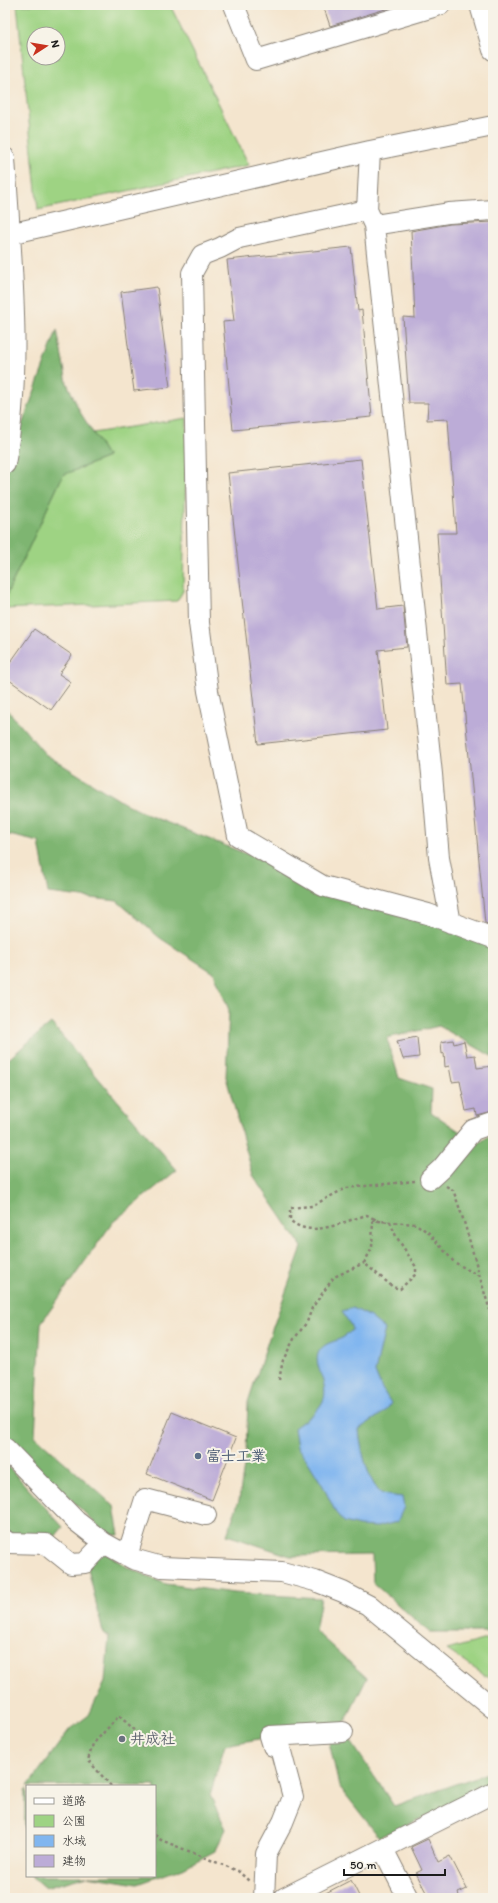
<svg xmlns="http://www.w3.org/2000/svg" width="498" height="1903" viewBox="0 0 498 1903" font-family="Itim,'Klee One',sans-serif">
<rect width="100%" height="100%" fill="#f7f3e8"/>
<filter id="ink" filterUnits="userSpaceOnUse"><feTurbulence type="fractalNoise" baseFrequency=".025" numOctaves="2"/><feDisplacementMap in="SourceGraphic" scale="8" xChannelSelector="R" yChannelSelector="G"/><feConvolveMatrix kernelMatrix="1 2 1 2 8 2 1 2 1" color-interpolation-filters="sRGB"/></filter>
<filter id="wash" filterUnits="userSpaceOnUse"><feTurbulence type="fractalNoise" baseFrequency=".012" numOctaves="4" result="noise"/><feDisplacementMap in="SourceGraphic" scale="16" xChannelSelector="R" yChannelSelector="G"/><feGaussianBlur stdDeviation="0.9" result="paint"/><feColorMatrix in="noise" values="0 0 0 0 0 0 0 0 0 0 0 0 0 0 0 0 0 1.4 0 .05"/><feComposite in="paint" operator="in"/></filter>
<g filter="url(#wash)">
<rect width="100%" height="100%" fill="#f4e5ce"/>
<path fill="#9ed383" stroke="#5d7850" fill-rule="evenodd" d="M17,5H170L249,165L38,210ZM34,34H58V58H34Z
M187,418L183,591L177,601L5,609V598L63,475L108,457L93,433Z
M493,1637V1681L447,1650Z"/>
<path fill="#7eb571" stroke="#4d6846" d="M57,330L67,383L80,412L108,457L63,475L5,598V471Z
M5,707L45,754L124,803L148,815L340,891L493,942V1057L439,1026L387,1038L399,1078L432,1089L431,1112L478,1144L493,1133V1632H429L373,1583L372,1555L290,1556L227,1535L239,1500L246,1453L248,1402L269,1338L302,1247L253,1175L226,1077L229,1010L214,973L160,938L117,901L48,893L39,842L5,834Z
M51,1023L177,1170L113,1222L41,1323L35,1436L114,1506L119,1535H107L21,1450L5,1436V1062Z
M5,1463L63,1527L48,1545L5,1532Z
M104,1552L127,1567L166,1584L234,1593L321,1598L315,1631L367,1678L342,1728L394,1806L493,1771V1787L379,1837L339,1786L327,1733L283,1732L259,1739L225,1745L210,1795L226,1829L215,1851L183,1868L138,1884L88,1876H155V1786H28L69,1730L89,1715L105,1681L109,1637L103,1633L87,1564Z
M27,1788V1873L24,1870L25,1790Z
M31,1876H87L45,1888Z"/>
<path fill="#81b6ef" stroke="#4e6986" d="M353,1308L369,1316L385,1329L375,1372L381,1387L391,1403L386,1411L359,1429C360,1445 368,1483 381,1493C386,1496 396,1496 402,1497L404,1507L397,1522L377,1527L359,1526L344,1522L336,1513L323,1486L307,1460L297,1447L294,1428C303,1421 313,1416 320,1406C335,1387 309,1365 320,1350C326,1342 335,1342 342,1338C346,1336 349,1333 352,1330C351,1323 345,1318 342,1311Z"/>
<g id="blocks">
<path fill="#bcacd7" d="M323,5H395V6L330,26Z
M493,222V926L485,923L462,684L447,685L437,533H456L448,419L427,420L428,403H409L403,317L415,318L411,231L450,224Z
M351,247L358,311L362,310L372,417L233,430L223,322L234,321L227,260Z
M157,287L170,387L134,391L121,292Z
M361,459L378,609L403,606L407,647L378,650L387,730L258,744L228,473Z
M34,629L72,655L59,674L71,682L51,710L5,677V670Z
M417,1037L419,1057L403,1059L397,1041Z
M453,1040L454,1044L464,1041L467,1056L475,1055L477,1068L493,1066V1112L477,1116L476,1109L466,1111L460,1081L452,1082L449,1066L445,1067L444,1053L442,1054L441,1042Z
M172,1412L236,1438L212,1500L147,1474Z
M428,1839L438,1862L450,1856L467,1889L458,1893L460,1898H429L416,1873L422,1870L411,1847Z
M351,1880L360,1898H316Z"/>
</g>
</g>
<g filter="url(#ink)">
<use href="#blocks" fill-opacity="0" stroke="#888075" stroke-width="1"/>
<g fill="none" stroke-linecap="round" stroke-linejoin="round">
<defs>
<path id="minor" d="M234,5L256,60L440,5
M480,5L493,50
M370,151L367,210L374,225L432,774L439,858L451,923
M5,158C11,257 23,367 5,464
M367,210L239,238L220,248L202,255L192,273L199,623L208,691L238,836L323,886L428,914L493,938
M374,225L449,213L493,210
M5,235L370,151L493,126
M430,1179L442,1168L473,1130L493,1123
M5,1448L76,1521L104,1543L133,1559L162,1567L282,1572L315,1581L343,1592L368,1605L493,1708
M5,1540L8,1543L46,1544L71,1564L85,1563L104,1543
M127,1556L145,1499L206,1515
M383,1849L408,1898
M264,1898L266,1854L283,1822L293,1797L280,1748L273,1746L270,1736L343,1732
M284,1898L493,1793"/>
</defs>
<use href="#minor" stroke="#888075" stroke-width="22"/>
<path stroke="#888075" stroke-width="2.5" stroke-dasharray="3 3" stroke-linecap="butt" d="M415,1181L346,1188L312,1206L290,1208V1220C311,1240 343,1221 367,1215L378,1221L416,1224L429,1233L454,1262L479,1276
M446,1186L453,1190C469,1232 478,1276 493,1319
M373,1218L378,1221L390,1222L396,1236L416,1267V1274L400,1289L393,1287L364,1263L372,1248Z
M279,1380L283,1360L294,1339L307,1322L312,1308L334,1277L364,1263
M111,1786L88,1760L93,1744L119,1716L146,1740L143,1748
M155,1835L161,1840L238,1871L249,1881"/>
<use href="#minor" stroke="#fff" stroke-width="20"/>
</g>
</g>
<circle fill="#5c6f8a" stroke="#f7f3e8" stroke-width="1.5" cx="198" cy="1456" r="4"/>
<circle fill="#6b7280" stroke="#f7f3e8" stroke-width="1.5" cx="122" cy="1739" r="4"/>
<g text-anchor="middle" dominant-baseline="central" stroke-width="4" stroke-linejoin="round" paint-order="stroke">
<g font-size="15" font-weight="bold" fill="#4e5e75" stroke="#f7f3e8" text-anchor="start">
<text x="206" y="1456">富士工業</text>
</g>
<g font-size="15" font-weight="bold" fill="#5b616d" stroke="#f7f3e8" text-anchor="start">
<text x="130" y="1739">井成社</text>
</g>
</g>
<rect width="498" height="1903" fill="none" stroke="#f7f3e8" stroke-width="20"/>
<rect x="26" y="1785" width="130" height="92" fill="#f7f3e8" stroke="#9f9d96"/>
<rect x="34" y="1798" width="20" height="6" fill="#ffffff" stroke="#9f9d96"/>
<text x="62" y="1805" font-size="12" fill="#1c1c1c">道路</text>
<rect x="34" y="1815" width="20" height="12" fill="#9ed383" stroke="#9f9d96"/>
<text x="62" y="1825" font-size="12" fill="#1c1c1c">公園</text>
<rect x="34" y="1835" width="20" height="12" fill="#81b6ef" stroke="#9f9d96"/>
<text x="62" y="1845" font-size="12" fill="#1c1c1c">水域</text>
<rect x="34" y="1855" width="20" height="12" fill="#bcacd7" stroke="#9f9d96"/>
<text x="62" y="1865" font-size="12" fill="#1c1c1c">建物</text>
<g transform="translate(46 46) rotate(78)"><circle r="19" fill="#f7f3e8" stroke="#9f9d96"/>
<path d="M0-3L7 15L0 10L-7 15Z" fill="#c8321e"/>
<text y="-6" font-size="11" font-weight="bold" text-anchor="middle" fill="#1c1c1c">N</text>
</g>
<path d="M344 1869v6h101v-6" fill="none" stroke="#1c1c1c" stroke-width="2"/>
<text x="350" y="1869" font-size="12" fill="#1c1c1c" stroke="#f7f3e8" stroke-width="3" paint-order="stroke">50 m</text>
</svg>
